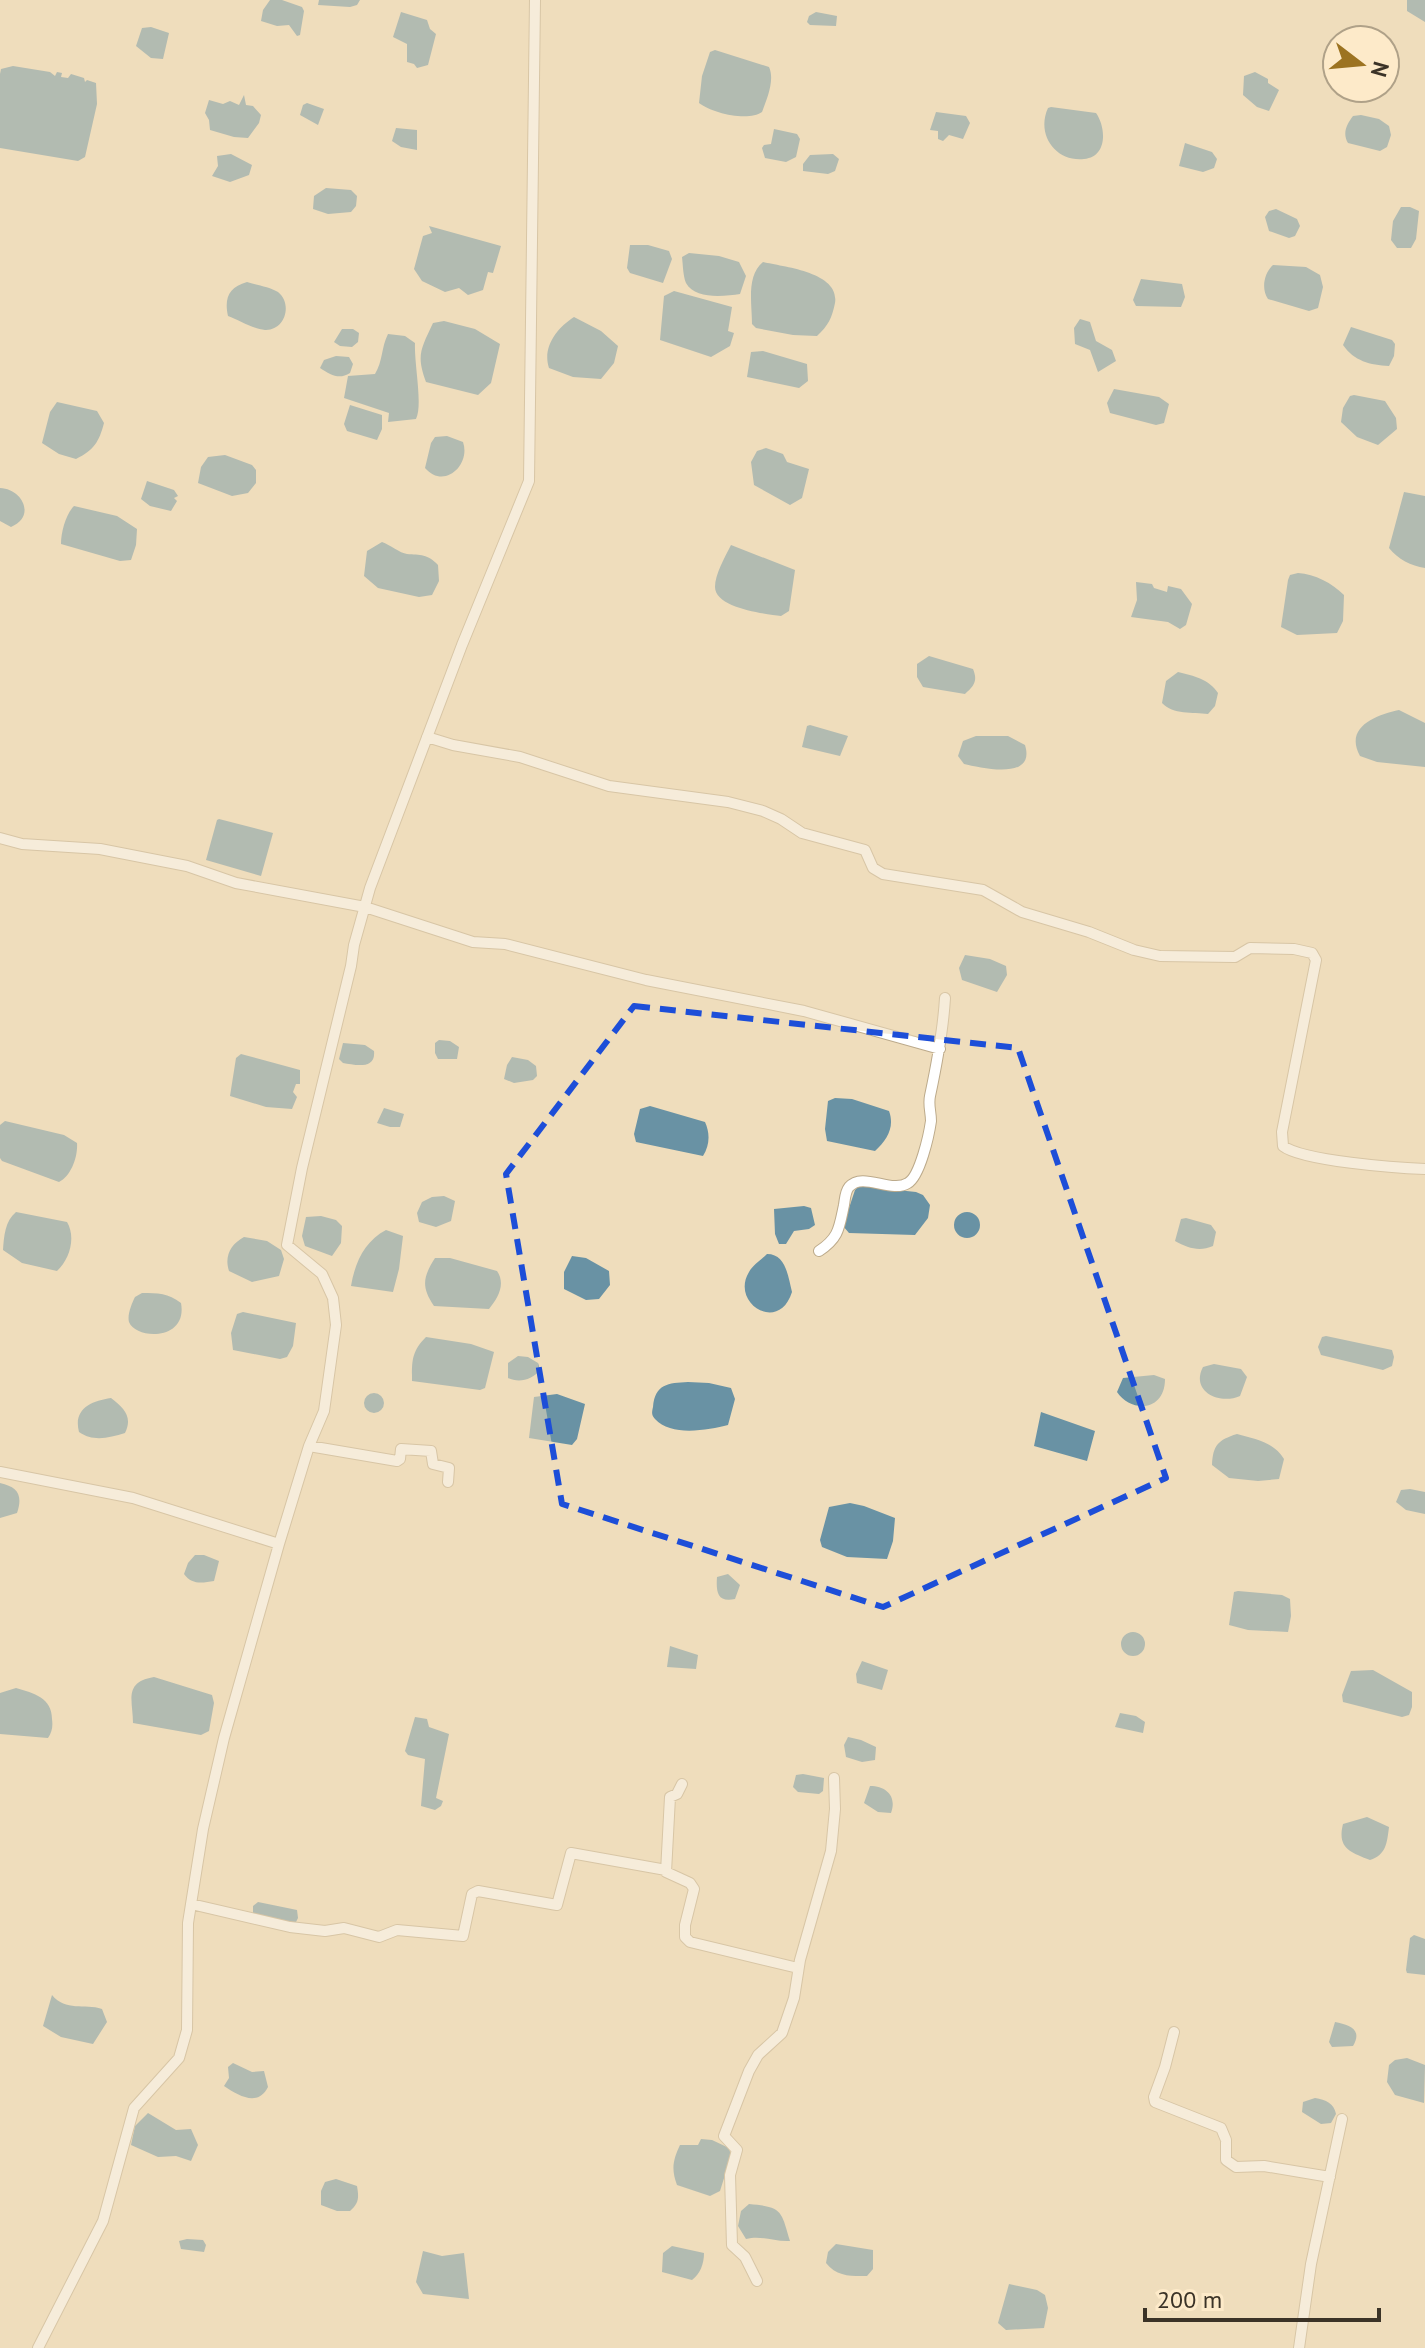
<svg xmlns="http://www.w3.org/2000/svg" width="1425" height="2348" viewBox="0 0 1425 2348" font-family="'PT Sans',sans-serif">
<rect width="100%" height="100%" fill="#efddbc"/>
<path fill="#6992a4" d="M270,0H282L302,7L304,11L300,35L297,36L289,25L277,26L261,21L263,10Z
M319,0H360L357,5L350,7L318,5Z
M1407,0H1425V22L1407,11Z
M401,12L427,20L430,29L436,34L428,65L417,68L414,64L407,62V44L393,37Z
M816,12L837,16L836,26L810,25L807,22L809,16Z
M151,27L169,33L163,59L151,58L136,46L142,28Z
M715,50L769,67C775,80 767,99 762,112C748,122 712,113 699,103L702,76L710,52Z
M13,66L50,72L55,76L57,72L62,73L61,77L68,78L71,74L84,78L85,82L87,80L96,83L97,104L85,157L78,161L0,148V74L1,69Z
M1255,72L1268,79V83L1279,90L1269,111L1257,107L1243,95L1244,76Z
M244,95L246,105L253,106L261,115L259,123L248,138L234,137L210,130L209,120L205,113L209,100L223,104L230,101L239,105Z
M307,103L324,109L318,125L300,115L303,105Z
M1051,107L1096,113C1106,127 1108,157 1084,159C1055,162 1036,134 1048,108Z
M936,112L966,116L970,123L963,139L949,135L943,141L938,139V131L930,130Z
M1361,115L1379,119L1389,126L1391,135L1387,147L1380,151L1348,143C1342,133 1347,124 1353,116Z
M396,128L417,130V150L401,147L392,141Z
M774,129L797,134L800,139L796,157L786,162L765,158L762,148L764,145L771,144Z
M1185,143L1212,152L1217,159L1214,168L1203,172L1179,166Z
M231,154L252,165L249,175L230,182L212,176L218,166L217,156Z
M833,154L839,159L835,171L828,174L803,171V164L810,155Z
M326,188L351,190L357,196L356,206L351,212L328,214L313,209L314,196Z
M1401,207H1410L1419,211L1416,239L1411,248H1397L1391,240L1393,221Z
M1276,209L1297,219L1300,226L1295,236L1289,238L1269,231L1265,217L1269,211Z
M429,226L501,246L493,273L488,272L483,290L468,295L459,288L445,292L422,281L414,269L423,236L432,233Z
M630,245H648L669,251L672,259L663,283L630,273L627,268Z
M689,253L719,256L739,262L746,276L740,294C725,296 695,300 686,283C683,276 683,265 682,257Z
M763,262C784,267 840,272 835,303C832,318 828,326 817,336L793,335L756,328L752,324C752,304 746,276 763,262Z
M1273,265L1306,267L1320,275L1323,287L1318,308L1309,311L1268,299C1261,289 1264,273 1273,265Z
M1141,279L1182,284L1185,297L1181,307L1136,306L1133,300Z
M247,282C256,285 270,287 278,292C293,304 285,331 265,330C253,329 239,320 228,316C224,298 229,287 247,282Z
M674,291L732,307L728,331L734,333L730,346L711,357L660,340L664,296Z
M574,317L601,331L618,346L614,363L601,379L573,377L549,368C542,347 557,328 574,317Z
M1080,319L1090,322L1096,341L1112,350L1116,361L1098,372L1090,350L1075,344L1074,328Z
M444,321L475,329L500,344L491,383L478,395L426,382C416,355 421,349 433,323Z
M1351,327L1392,340L1395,344L1394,356L1389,366C1370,365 1354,361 1343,345Z
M342,329H353L359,333L358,342L352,347L340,346L334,342Z
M388,334L405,336L415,343C414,364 423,405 416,419L388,422L389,413L344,398L348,376L375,374C383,361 381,348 388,334Z
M763,351L807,364L808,381L799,388L747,377L751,352Z
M336,356L349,357L353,364L350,373C339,380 331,375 320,368L324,360Z
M1114,389L1159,397L1169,404L1164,423L1156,425L1110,413L1107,403Z
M1354,395L1385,401L1396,418L1397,429L1378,445L1357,437L1341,422L1343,408L1350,396Z
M57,402L97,411L104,423C99,442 94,450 76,459L59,454L42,443L50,412Z
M350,405L382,415V429L377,440L347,431L344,424Z
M447,436L463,442C471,465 444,490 425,468L431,443L435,437Z
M766,448L783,454L787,462L809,469L802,498L790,505L754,485L751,462L757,451Z
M225,455L252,465L256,470V483L248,493L232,496L198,483L201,467L208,457Z
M147,481L174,490L178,496L174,498L177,501L171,511L150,506L141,499Z
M0,488C23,489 36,517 11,527L0,521Z
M1404,492L1425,496V568C1411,566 1398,559 1389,548Z
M74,506L117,516L137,529L136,545L131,560L120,561L61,544C61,532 66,514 74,506Z
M382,542C390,545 400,553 407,554C420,555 428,554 438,565L439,581L432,595L419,597L378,588L364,576L367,551Z
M731,545L795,570L789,611L781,616C765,614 715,608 715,587C715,574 725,557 731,545Z
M1298,573C1315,574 1332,583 1344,595L1343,621L1337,633L1297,635L1281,627L1288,580L1290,575Z
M1136,582L1152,584L1154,588L1167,592L1168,586L1181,589L1192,604L1186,625L1180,629L1168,622L1131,617L1137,600Z
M929,656L973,669C978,681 974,686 965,694L923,687L917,677V664Z
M1178,672C1194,676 1209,679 1218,693L1215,706L1208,714C1193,712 1173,715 1162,703L1166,681Z
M1399,710L1425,723V767L1377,762L1360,756C1344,727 1376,715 1399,710Z
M810,725L848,736L840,756L802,747L807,726Z
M976,736H1008L1025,745C1036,781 982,768 964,764L958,756L963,741Z
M219,819L273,833L261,876L206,860L217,820Z
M965,955L990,959L1006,966L1007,975L997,992L962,980L959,968Z
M439,1040L450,1041L459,1047L457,1059H438L435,1053V1043Z
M343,1043L365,1045L374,1051C376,1070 355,1065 343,1063L339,1059Z
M241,1054L300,1070V1084H296L293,1092L297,1097L292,1109L266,1107L230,1096L236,1058Z
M512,1057L528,1060L536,1066L537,1076L533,1080L514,1083L504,1079L507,1065Z
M835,1098L852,1099L889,1111C895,1127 887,1140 875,1151L827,1141L825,1129L828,1101Z
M650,1106L705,1122C710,1133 710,1145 703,1156L636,1142L634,1134L640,1109Z
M384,1108L404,1114L400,1127H390L377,1123Z
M5,1121L64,1135L77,1143C78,1157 71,1176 59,1182L2,1161L0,1158V1125Z
M859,1186L916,1192L923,1195L930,1205L928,1218L915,1235L849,1233L843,1226L855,1190Z
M444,1196L455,1201L451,1221L436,1227L419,1222L417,1213L422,1202L432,1197Z
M804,1206L811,1208L815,1225L809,1229L794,1231L786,1244H779L775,1234L774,1209Z
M16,1212L67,1222C76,1237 70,1259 57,1271L22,1263L3,1250C4,1236 5,1221 16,1212Z
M954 1225a13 13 0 1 1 26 0a13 13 0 1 1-26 0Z
M321,1216L336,1220L342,1226L341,1243L332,1256L305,1246L302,1236L306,1217Z
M1186,1218L1211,1225L1216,1232L1213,1246C1199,1252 1188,1248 1175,1241L1181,1219Z
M386,1230L403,1236L399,1269L393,1292L351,1286C355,1262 365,1241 386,1230Z
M244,1237L267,1241L281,1250L284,1259L279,1276L252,1282L229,1271C224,1256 231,1244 244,1237Z
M767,1254C786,1254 788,1276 792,1292C779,1334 730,1303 749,1272C753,1265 762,1259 767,1254Z
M572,1256L586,1258L609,1271L610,1285L599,1299L586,1300L564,1289V1272Z
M435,1258H450L497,1271C506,1284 498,1298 489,1309L434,1306C421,1287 423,1277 435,1258Z
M142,1293C158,1293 168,1293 181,1303C188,1341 136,1340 129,1322C127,1315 132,1303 135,1297Z
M243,1312L296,1323L293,1346L287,1357L280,1359L233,1350L231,1333L237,1314Z
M1326,1336L1392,1350L1394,1357L1392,1366L1383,1370L1321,1355L1318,1347L1322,1337Z
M426,1337L471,1344L494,1352L485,1388L480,1390L412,1381C412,1362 411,1352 426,1337Z
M518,1356L528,1357L538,1363L540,1370C532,1380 519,1383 508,1378V1363Z
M1214,1364L1241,1369L1247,1377L1240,1396C1220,1405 1190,1392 1203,1367Z
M1154,1375L1165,1379C1165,1412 1131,1413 1117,1392L1123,1378Z
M688,1382L709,1383L731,1388L735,1399L728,1425C708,1430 671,1437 655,1419C651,1415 652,1412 653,1407C655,1384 668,1383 688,1382Z
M364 1403a10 10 0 1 1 20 0a10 10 0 1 1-20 0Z
M557,1394L585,1404L577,1439L572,1445L529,1438L534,1397Z
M111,1398C124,1408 133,1417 125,1433C109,1438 93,1442 79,1432C73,1409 91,1401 111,1398Z
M1041,1412L1095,1431L1087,1461L1034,1446Z
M1237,1434C1255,1439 1274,1442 1284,1459L1279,1479L1258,1481L1229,1478L1212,1465C1213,1445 1218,1440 1237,1434Z
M0,1483C18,1487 23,1495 17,1513L0,1518Z
M1410,1489L1425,1492V1514L1406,1510L1396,1502L1401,1490Z
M850,1503L864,1506L895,1518L893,1541L887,1559L847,1557L822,1547L820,1540L829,1507Z
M195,1555H204L219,1561L214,1581C202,1583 192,1585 184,1574L188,1563Z
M728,1574L740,1585L735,1599C717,1603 716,1591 717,1577Z
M1238,1591L1282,1595L1290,1599L1291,1616L1288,1632L1248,1630L1229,1625L1234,1592Z
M1121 1644a12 12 0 1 1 24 0a12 12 0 1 1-24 0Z
M670,1646L698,1655L696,1669L667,1667Z
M862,1661L888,1670L882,1690L857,1683L856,1674Z
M1373,1670L1412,1692V1707L1409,1715L1402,1717L1343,1702L1342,1695L1351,1671Z
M154,1677L212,1695L214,1703L209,1731L201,1735L133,1723C133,1701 123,1682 154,1677Z
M16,1688C34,1693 52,1698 52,1719C53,1727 52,1732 48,1738L0,1734V1693Z
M1120,1713L1136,1716L1145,1722L1143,1733L1115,1727Z
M415,1717L427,1719L429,1727L449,1734L436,1798L443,1801L441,1806L435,1810L421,1806L425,1759L408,1755L405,1751Z
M848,1737L861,1740L876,1747L875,1760L862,1762L846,1757L844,1745Z
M803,1774L824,1778L823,1791L819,1794L798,1792L793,1787L796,1775Z
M870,1786C887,1786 897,1797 891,1813L878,1812L864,1803Z
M1367,1817L1389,1827C1387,1843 1386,1855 1370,1860C1350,1852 1337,1848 1343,1824Z
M258,1902L297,1910L298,1918L294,1926L253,1917V1906Z
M1414,1935L1425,1939V1975L1407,1973L1406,1970L1410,1938Z
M52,1995C66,2012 84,2003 102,2009L107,2022L93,2044L61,2037L43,2026Z
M1335,2022C1349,2025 1363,2029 1353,2046L1332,2047L1329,2042Z
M1407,2058L1425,2065L1424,2103L1395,2095L1387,2082L1389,2065L1395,2060Z
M233,2063L252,2072L264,2071L268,2087C258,2107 239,2096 224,2086L229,2078L228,2067Z
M1315,2098C1326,2100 1334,2103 1336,2114L1331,2123L1321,2124L1302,2112L1303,2102Z
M148,2113L176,2130L191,2129L198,2145L191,2161L176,2156L158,2157L131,2145L135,2126Z
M701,2139L712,2140L729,2148L731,2156L720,2191L710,2196L677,2185C671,2169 673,2160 680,2145H698Z
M336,2179L357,2186C359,2198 359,2203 350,2211H337L321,2205V2191L325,2182Z
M749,2204C783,2207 781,2211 790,2241C774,2242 762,2235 746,2239L738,2226L741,2211Z
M187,2239L203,2240L206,2245L204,2252L181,2249L179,2241Z
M836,2244L873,2250V2269L867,2276C851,2276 837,2277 826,2263L828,2252Z
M672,2246L704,2253C704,2264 700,2274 692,2280L662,2272L663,2253Z
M423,2251L442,2256L464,2253L469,2299L423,2294L416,2282Z
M1009,2284L1037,2290L1045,2295L1048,2308L1044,2328L1006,2330L998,2323Z"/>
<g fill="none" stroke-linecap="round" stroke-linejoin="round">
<defs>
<path id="minor" d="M427,737L453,745L520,757L609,786L728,802L763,811L781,819L802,833L865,850L873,868L883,874L983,890L1022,912L1089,932L1134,950L1160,956L1235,957L1250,948L1294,949L1312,953L1316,960L1282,1132L1283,1146C1302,1161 1398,1168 1425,1169
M0,838L22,844L100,849L187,866L236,883L365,907L473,942L505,944L646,980L804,1011L940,1049
M819,1251C839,1238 839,1228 844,1205C845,1199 845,1192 849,1187C863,1171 891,1194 908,1183C920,1176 929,1135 931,1121C931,1112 928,1105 930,1096C937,1063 943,1032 945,998
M309,1446L397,1461L400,1459L401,1449L431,1451L433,1464L449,1468L448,1482
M0,1472L133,1498L279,1544
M682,1784L677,1794L670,1797L666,1872L690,1883L694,1889L685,1925V1937L690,1942L798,1968
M191,1904L290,1927L325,1931L344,1928L379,1937L397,1930L463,1936L472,1894L478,1891L557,1905L571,1853L666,1870
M1174,2032L1165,2067L1154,2097L1155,2102L1221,2128L1226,2140V2160L1236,2167L1264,2166L1330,2177
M757,2281L745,2257L732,2245L730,2175L737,2150L724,2136L749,2071L758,2055L782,2033L794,1998L800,1960L831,1851L835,1809L834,1778
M38,2348L103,2221L134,2108L179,2058L187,2030L188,1923L203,1829L224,1738L279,1544L309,1446L324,1411L336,1325L333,1298L322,1274L287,1245L302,1168L351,966L354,945L370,888L462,645L529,481L535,0
M1299,2348L1311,2264L1342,2119"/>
</defs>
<use href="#minor" stroke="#bcaa8b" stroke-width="12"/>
<use href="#minor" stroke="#fff" stroke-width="10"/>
</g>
<path d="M0 0H1425V2348H0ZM634,1006L1018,1048L1166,1478L883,1607L562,1504L506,1174Z" fill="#efddbc" fill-opacity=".55" fill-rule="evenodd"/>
<path fill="none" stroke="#1d4ed8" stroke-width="6" stroke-dasharray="16 10" stroke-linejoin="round" d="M634,1006L1018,1048L1166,1478L883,1607L562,1504L506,1174Z"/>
<g transform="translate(1361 64) rotate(106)"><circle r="38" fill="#fdeac9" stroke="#afa188" stroke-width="2"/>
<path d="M0-6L14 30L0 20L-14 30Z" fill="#9c7321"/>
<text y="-12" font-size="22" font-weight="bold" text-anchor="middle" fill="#3b3327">N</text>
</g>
<path d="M1145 2308v12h234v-12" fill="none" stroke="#3b3327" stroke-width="4"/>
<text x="1157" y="2308" font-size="24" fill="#3b3327" stroke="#fdeac9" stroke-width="6" paint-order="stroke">200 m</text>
</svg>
